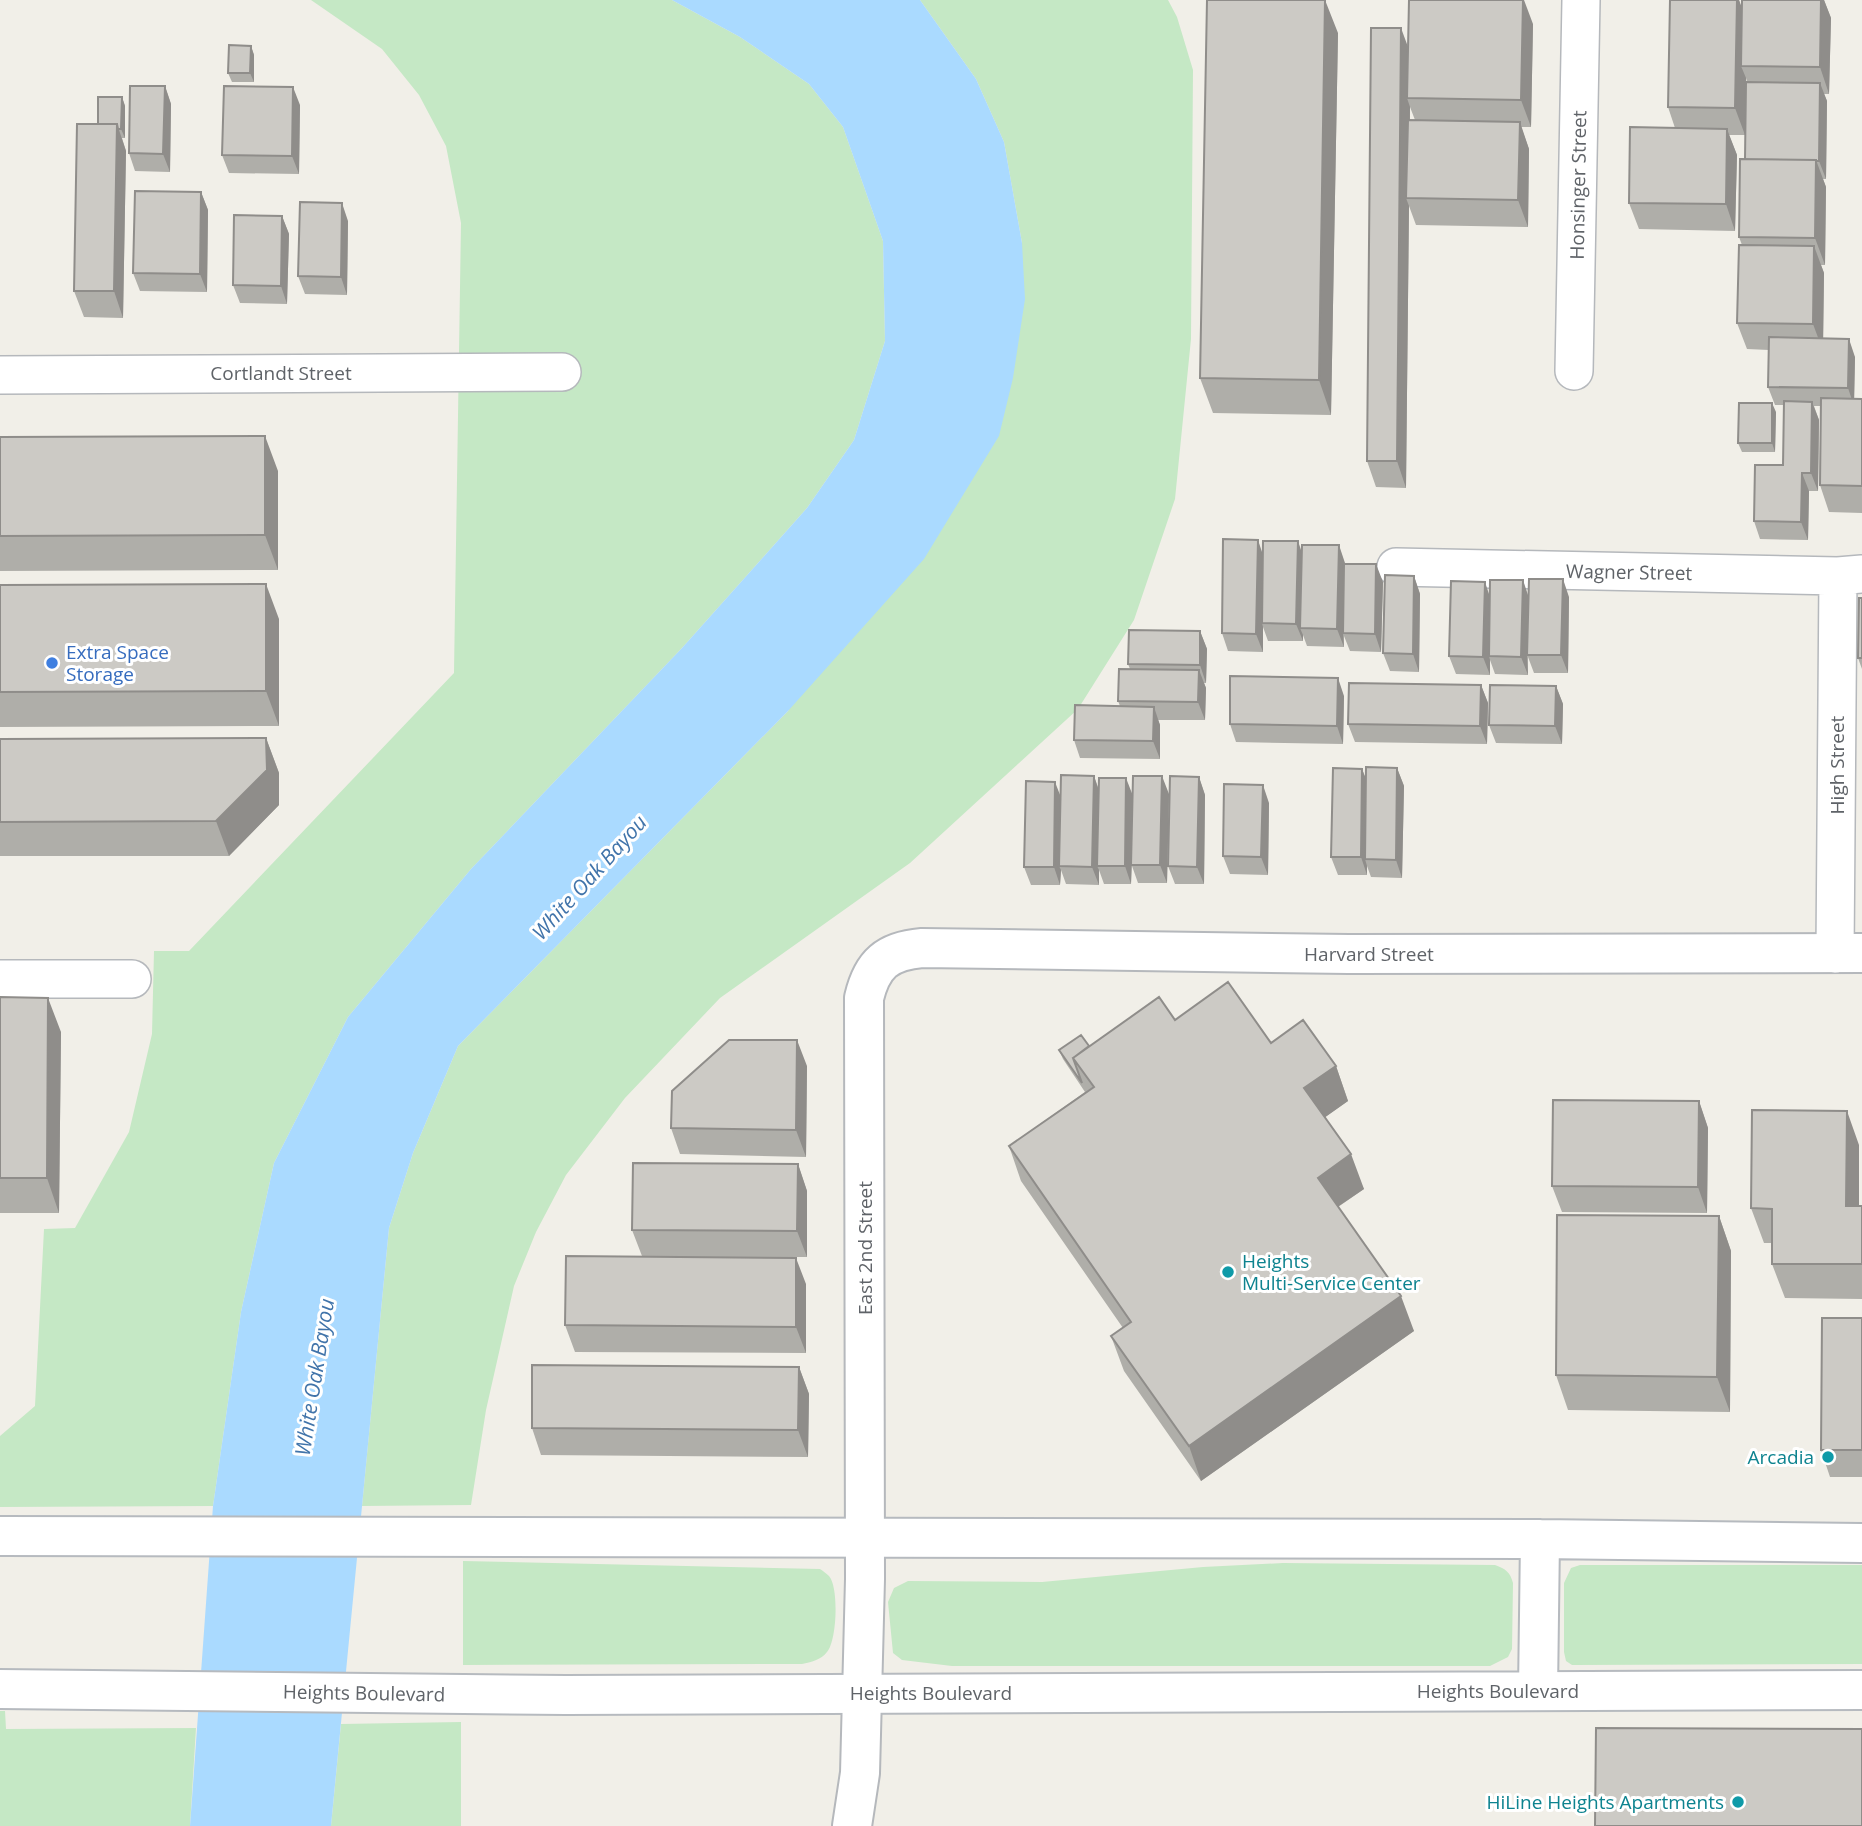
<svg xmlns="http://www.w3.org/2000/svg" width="1862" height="1826" viewBox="0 0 1862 1826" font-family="'Open Sans',sans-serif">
<rect width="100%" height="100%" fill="#f1efe8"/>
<path fill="#c5e8c5" d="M311,0H672L740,37L809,84L843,127L883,241L885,341L854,440L807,508L682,648L471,869L348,1017L274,1163L241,1312L213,1506L0,1507V1436L35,1406L44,1229L75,1228L129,1132L152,1034L154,951H189L454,673L461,223L446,146L419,95L382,49Z
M920,0H1168L1177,17L1193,70L1191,339L1175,499L1134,620L1078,709L910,863L720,998L625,1098L566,1175L536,1232L514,1286L486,1410L471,1505L362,1506L389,1228L413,1153L458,1046L788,711L1022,243L1004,142L976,79Z
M463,1561L820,1569C823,1571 826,1573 829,1576C839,1587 837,1641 827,1652C821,1660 811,1662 802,1664L463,1665Z
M1283,1563L1495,1565C1506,1569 1510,1572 1513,1583L1512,1649L1508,1657L1490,1666H952L902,1660L893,1653L888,1602L894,1588L908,1581L1042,1582L1203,1567Z
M1580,1565H1862V1664L1572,1665L1566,1661L1564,1652V1583L1571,1568Z
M0,1711H5L6,1729L196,1728L190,1826H0Z
M461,1722V1826H331L341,1724Z"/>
<path fill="#aadaff" d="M672,0H920L976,79L1004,142L1022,243L1025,299L1013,378L999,436L924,559L788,711L458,1046L413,1153L389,1228L331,1826H190L213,1506L241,1312L274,1163L348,1017L471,869L682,648L807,508L854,440L885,341L883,241L843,127L809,84L740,37Z"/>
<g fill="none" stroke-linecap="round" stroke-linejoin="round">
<defs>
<path id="minor" d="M1574,371L1581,0
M0,375L562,372
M1396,567L1838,576L1862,574
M1835,954L1838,576
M0,979H132"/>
<path id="tertiary" d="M852,1826L860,1773L865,1579L864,998C872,964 887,951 922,948L1349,954L1862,953"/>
<path id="secondary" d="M0,1536L1540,1539L1862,1543
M0,1689L566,1695L1862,1690
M1538,1691L1540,1539"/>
</defs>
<use href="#minor" stroke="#b5b8bc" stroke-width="40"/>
<use href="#tertiary" stroke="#b5b8bc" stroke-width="42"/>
<use href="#secondary" stroke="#b6babf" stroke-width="42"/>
<use href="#minor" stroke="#fff" stroke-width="37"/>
<use href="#tertiary" stroke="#fff" stroke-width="38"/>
<use href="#secondary" stroke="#fff" stroke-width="38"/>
</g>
<path fill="#afaea9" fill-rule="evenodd" d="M1739,0L1742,10V0H1824L1831,18L1829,94H1824L1827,101L1826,179H1823L1826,187L1825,265H1821L1824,273L1823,338L1855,357L1854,399H1862V513L1829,512L1820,485L1821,406H1814L1819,420L1818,491H1809L1808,540L1760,539L1754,521L1783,465L1784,405H1775L1768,387L1769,350L1747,349L1737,323L1742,245L1739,237L1745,159L1747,82L1746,78L1745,135H1729L1737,155L1735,231L1639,229L1629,203L1675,128L1668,107Z
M1533,24L1531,127H1521L1529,149L1528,227L1416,225L1409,206L1406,488L1376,487L1367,461L1408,47ZM1410,107L1415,120H1410Z
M1338,33L1331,415L1213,413L1200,378Z
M251,46L254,55V82H232L228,73Z
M165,86L171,104L170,172L135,171L129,153Z
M122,97L125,106V138H122L126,151L123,318L84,317L74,291L98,124Z
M300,105L299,174L229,173L222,155Z
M201,192L208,210L207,292L140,291L133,273Z
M282,216L289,234L287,304L240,303L233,285Z
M348,221L347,295L305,294L298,276Z
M1776,412L1775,452H1742L1738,443Z
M0,437L278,471V570L0,571Z
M1302,552L1345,564L1383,582L1381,652L1350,651L1344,636V647L1307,646L1303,635V641H1268L1263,627V652L1228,651L1222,633L1263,554Z
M1414,576L1420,594L1419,672L1390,671L1383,653Z
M0,585L279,619V726L0,727Z
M1490,596L1569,597L1568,673H1534L1528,657V675L1495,674L1490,660V675L1456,674L1449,656Z
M1862,598V669L1858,658Z
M1200,631L1207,649L1206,683H1204L1206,688L1205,720H1158L1160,725V759L1080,758L1074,740L1120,706L1118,701L1130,669L1128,664Z
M1481,685L1488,703L1487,744L1355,742L1348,724Z
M1556,686L1563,704L1562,744L1496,743L1489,725Z
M1344,696L1343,744L1236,742L1230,724Z
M266,738L279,773V805L229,856H0V739Z
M1397,768L1404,786L1402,878L1371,877L1367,866V875H1338L1331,857L1362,769L1366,779Z
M1094,776L1099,790L1133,795L1169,794L1167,883H1138L1132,866L1131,884H1104L1099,870V885L1066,884L1061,870L1060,885H1031L1024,867L1060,796Z
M1199,777L1205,795L1204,884H1175L1168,866Z
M1269,803L1268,875L1230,874L1223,856Z
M0,997L61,1032L59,1213H0Z
M1175,1020L1271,1043L1336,1066L1348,1101L1325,1117L1364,1189L1338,1207L1414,1331L1201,1481L1124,1371L1111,1336L1123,1328L1021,1181L1009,1146L1085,1092L1063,1059L1059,1050L1089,1046Z
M807,1066L806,1157L680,1154L671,1128Z
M1699,1101L1708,1128L1707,1213L1562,1212L1552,1186Z
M1859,1145V1206H1862V1299L1785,1298L1772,1264V1243H1764L1751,1208Z
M798,1164L807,1191V1257H662L806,1284V1353L575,1352L565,1325L642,1256L632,1230Z
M1719,1216L1731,1251L1730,1412L1568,1410L1556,1375Z
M1862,1318V1477H1830L1821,1450Z
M799,1367L809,1394L808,1457L541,1455L532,1428Z"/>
<path fill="#8f8d8a" d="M1325,0L1338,33L1331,415L1319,380Z
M1523,0H1524L1533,24L1531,127L1521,100Z
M1737,0H1739L1747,22L1741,66L1746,78L1745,135L1735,108Z
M1821,0H1824L1831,18L1829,94L1820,67Z
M1401,28L1411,55L1407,98L1410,107L1409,198H1406L1409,206L1406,488L1397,461Z
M251,46L254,55V82L250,73Z
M1820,83L1827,101L1826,179L1819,161Z
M165,86L171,104L170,172L163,154Z
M293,87L300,105L299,174L292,156Z
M122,97L125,106V138L121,129Z
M1520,122L1529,149L1528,227L1518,200Z
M117,124L126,151L123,318L114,291Z
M1727,129L1737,155L1735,231L1726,204Z
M1816,160L1826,187L1825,265L1815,238Z
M201,192L208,210L207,292L200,274Z
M342,203L348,221L347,295L341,277Z
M282,216L289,234L287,304L281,286Z
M1814,246L1824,273L1823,351L1813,324Z
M1849,339L1855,357L1854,406L1848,388Z
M1812,402L1819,420L1818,491L1811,473Z
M1772,403L1776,412L1775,452L1772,443Z
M265,436L278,471V570L265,535Z
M1802,473L1809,491L1808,540L1801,522Z
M1258,540L1264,558L1262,623L1263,627V652L1256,634Z
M1298,541L1304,559L1300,628L1303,635V641L1296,624Z
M1339,545L1345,563L1343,633L1344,647L1337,629Z
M1376,564L1383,582L1381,652L1375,634Z
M1414,576L1420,594L1419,672L1413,654Z
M1563,579L1569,597L1568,673L1561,655Z
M1523,580L1529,598L1527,655L1528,675L1521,657Z
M1485,582L1491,600L1489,656L1490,660V675L1483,657Z
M266,584L279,619V726L266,691Z
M1200,631L1207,649L1206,683L1200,665Z
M1199,670L1206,688L1205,720L1198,702Z
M1338,678L1344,696L1343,744L1337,726Z
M1481,685L1488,703L1487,744L1480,726Z
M1556,686L1563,704L1562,744L1555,726Z
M1154,707L1160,725V759L1153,741Z
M266,738L279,773V805L229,856L216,821Z
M1397,768L1404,786L1402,878L1396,860Z
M1362,769L1369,787L1365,859L1367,866V875L1361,857Z
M1094,776L1100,794L1097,866L1099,870V885L1092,867Z
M1162,776L1169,794L1167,883L1160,865Z
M1199,777L1205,795L1204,884L1197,867Z
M1126,778L1133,796L1131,884L1125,866Z
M1055,782L1062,800L1059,866L1061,870L1060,885L1054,867Z
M1263,785L1269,803L1268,875L1261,857Z
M48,998L61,1032L59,1213L47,1178Z
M797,1040L807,1066L806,1157L796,1130Z
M1336,1066L1348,1101L1317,1123L1304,1088Z
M1699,1101L1708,1128L1707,1213L1698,1187Z
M1847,1111L1859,1145V1241L1846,1206Z
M1351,1154L1364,1189L1330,1212L1318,1178Z
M798,1164L807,1191V1257L797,1231Z
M1719,1216L1731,1251L1730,1412L1717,1377Z
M796,1258L806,1284V1353L796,1327Z
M1401,1296L1414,1331L1201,1481L1189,1446Z
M799,1367L809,1394L808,1457L798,1430Z"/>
<path fill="#cccac5" stroke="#8f8d8a" stroke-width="2" d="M1207,0H1325L1319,380L1200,378Z
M1409,0H1523L1521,100L1407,98Z
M1670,0H1737L1735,108L1668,107Z
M1742,0H1821L1820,67L1741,66Z
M1371,28H1401L1397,461H1367Z
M229,45L251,46L250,73H228Z
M1746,82L1820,83L1819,161H1816V160L1745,159Z
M130,86H165L163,154L129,153Z
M224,86L293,87L292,156L222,155Z
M98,97H122L121,129H118L117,124H98Z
M1408,120L1520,122L1518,200L1406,198Z
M77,124H117L114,291H74Z
M1630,127L1727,129L1726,204L1629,203Z
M1740,159L1816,160L1815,238L1739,237Z
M135,191L201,192L200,274L133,273Z
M300,202L342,203L341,277L298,276Z
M234,215L282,216L281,286L233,285Z
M1739,245L1814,246L1813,324L1737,323Z
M1769,337L1849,339L1848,388L1768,387Z
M1821,398L1862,399V486L1820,485Z
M1784,401L1812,402L1811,473H1802L1801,522L1754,521L1755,465H1783Z
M1739,403H1772V443H1738Z
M265,436V535L0,536V437Z
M1223,539L1258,540L1256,634L1222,633Z
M1263,541H1298L1296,624L1262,623Z
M1302,545H1339L1337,629L1300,628Z
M1344,564H1376L1375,634L1343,633Z
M1385,575L1414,576L1413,654L1383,653Z
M1529,579H1563L1561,655H1527Z
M1490,580H1523L1521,657L1489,656Z
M1451,581L1485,582L1483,657L1449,656Z
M266,584V691L0,692V585Z
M1859,598H1862V658H1858Z
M1129,630L1200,631V665L1128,664Z
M1119,669L1199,670L1198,702L1118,701Z
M1230,676L1338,678L1337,726L1230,724Z
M1349,683L1481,685L1480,726L1348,724Z
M1490,685L1556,686L1555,726L1489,725Z
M1075,705L1154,707L1153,741L1074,740Z
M266,738L267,770L216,821L0,822V739Z
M1366,767L1397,768L1396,860L1365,859Z
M1333,768L1362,769L1361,857H1331Z
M1061,775L1094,776L1092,867L1059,866Z
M1133,776H1162L1160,865H1131Z
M1170,776L1199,777L1197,867L1168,866Z
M1099,778H1126L1125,866H1097Z
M1026,781L1055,782L1054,867H1024Z
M1224,784L1263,785L1261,857L1223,856Z
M1228,982L1271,1043L1303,1020L1336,1066L1304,1088L1351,1154L1318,1178L1401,1296L1189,1446L1111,1336L1131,1322L1009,1146L1094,1087L1073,1058L1159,997L1175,1020Z
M0,997L48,998L47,1178H0Z
M1081,1035L1089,1046L1073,1058L1082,1083L1059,1050Z
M729,1040H797L796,1130L671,1128L672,1091Z
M1553,1100L1699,1101L1698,1187L1552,1186Z
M1752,1110L1847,1111L1846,1206H1862V1264H1772V1209L1751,1208Z
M633,1163L798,1164L797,1231L632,1230Z
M1557,1215L1719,1216L1717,1377L1556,1375Z
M566,1256L796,1258V1327L565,1325Z
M1822,1318H1862V1450H1821Z
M532,1365L799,1367L798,1430L532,1428Z
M1596,1728L1862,1729V1826H1595Z"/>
<circle fill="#3f7fe0" stroke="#fff" stroke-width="2.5" cx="52" cy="663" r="7"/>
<g fill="#0f9aa8" stroke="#fff" stroke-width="2.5">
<circle cx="1228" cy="1272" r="7"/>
<circle cx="1828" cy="1457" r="7"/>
<circle cx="1738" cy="1802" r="7"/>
</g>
<g text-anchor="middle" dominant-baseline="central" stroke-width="6" stroke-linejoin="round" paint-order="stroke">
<g font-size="19" fill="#5f6368" stroke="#fff">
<text transform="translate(1578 185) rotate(-89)">Honsinger Street</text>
<text x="281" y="373">Cortlandt Street</text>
<text transform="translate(1629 572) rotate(1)">Wagner Street</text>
<text transform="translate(1837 765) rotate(-90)">High Street</text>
<text x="1369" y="954">Harvard Street</text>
<text transform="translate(865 1248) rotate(-90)">East 2nd Street</text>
<text x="1498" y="1691">Heights Boulevard</text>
<text transform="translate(364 1693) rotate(1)">Heights Boulevard</text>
<text x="931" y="1693">Heights Boulevard</text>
</g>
<g font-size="19" fill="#366cbe" stroke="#fff" text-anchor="start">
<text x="66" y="652">Extra Space<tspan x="66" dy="22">Storage</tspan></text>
</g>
<g font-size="19" fill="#0d838f" stroke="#fff" text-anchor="end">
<text x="1242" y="1261" text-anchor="start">Heights<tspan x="1242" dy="22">Multi-Service Center</tspan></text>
<text x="1814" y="1457">Arcadia</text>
<text x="1724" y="1802">HiLine Heights Apartments</text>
</g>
<g font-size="21" font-style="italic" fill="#4174aa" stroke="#fff">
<text transform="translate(589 877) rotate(-48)">White Oak Bayou</text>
<text transform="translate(314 1377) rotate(-81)">White Oak Bayou</text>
</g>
</g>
</svg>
